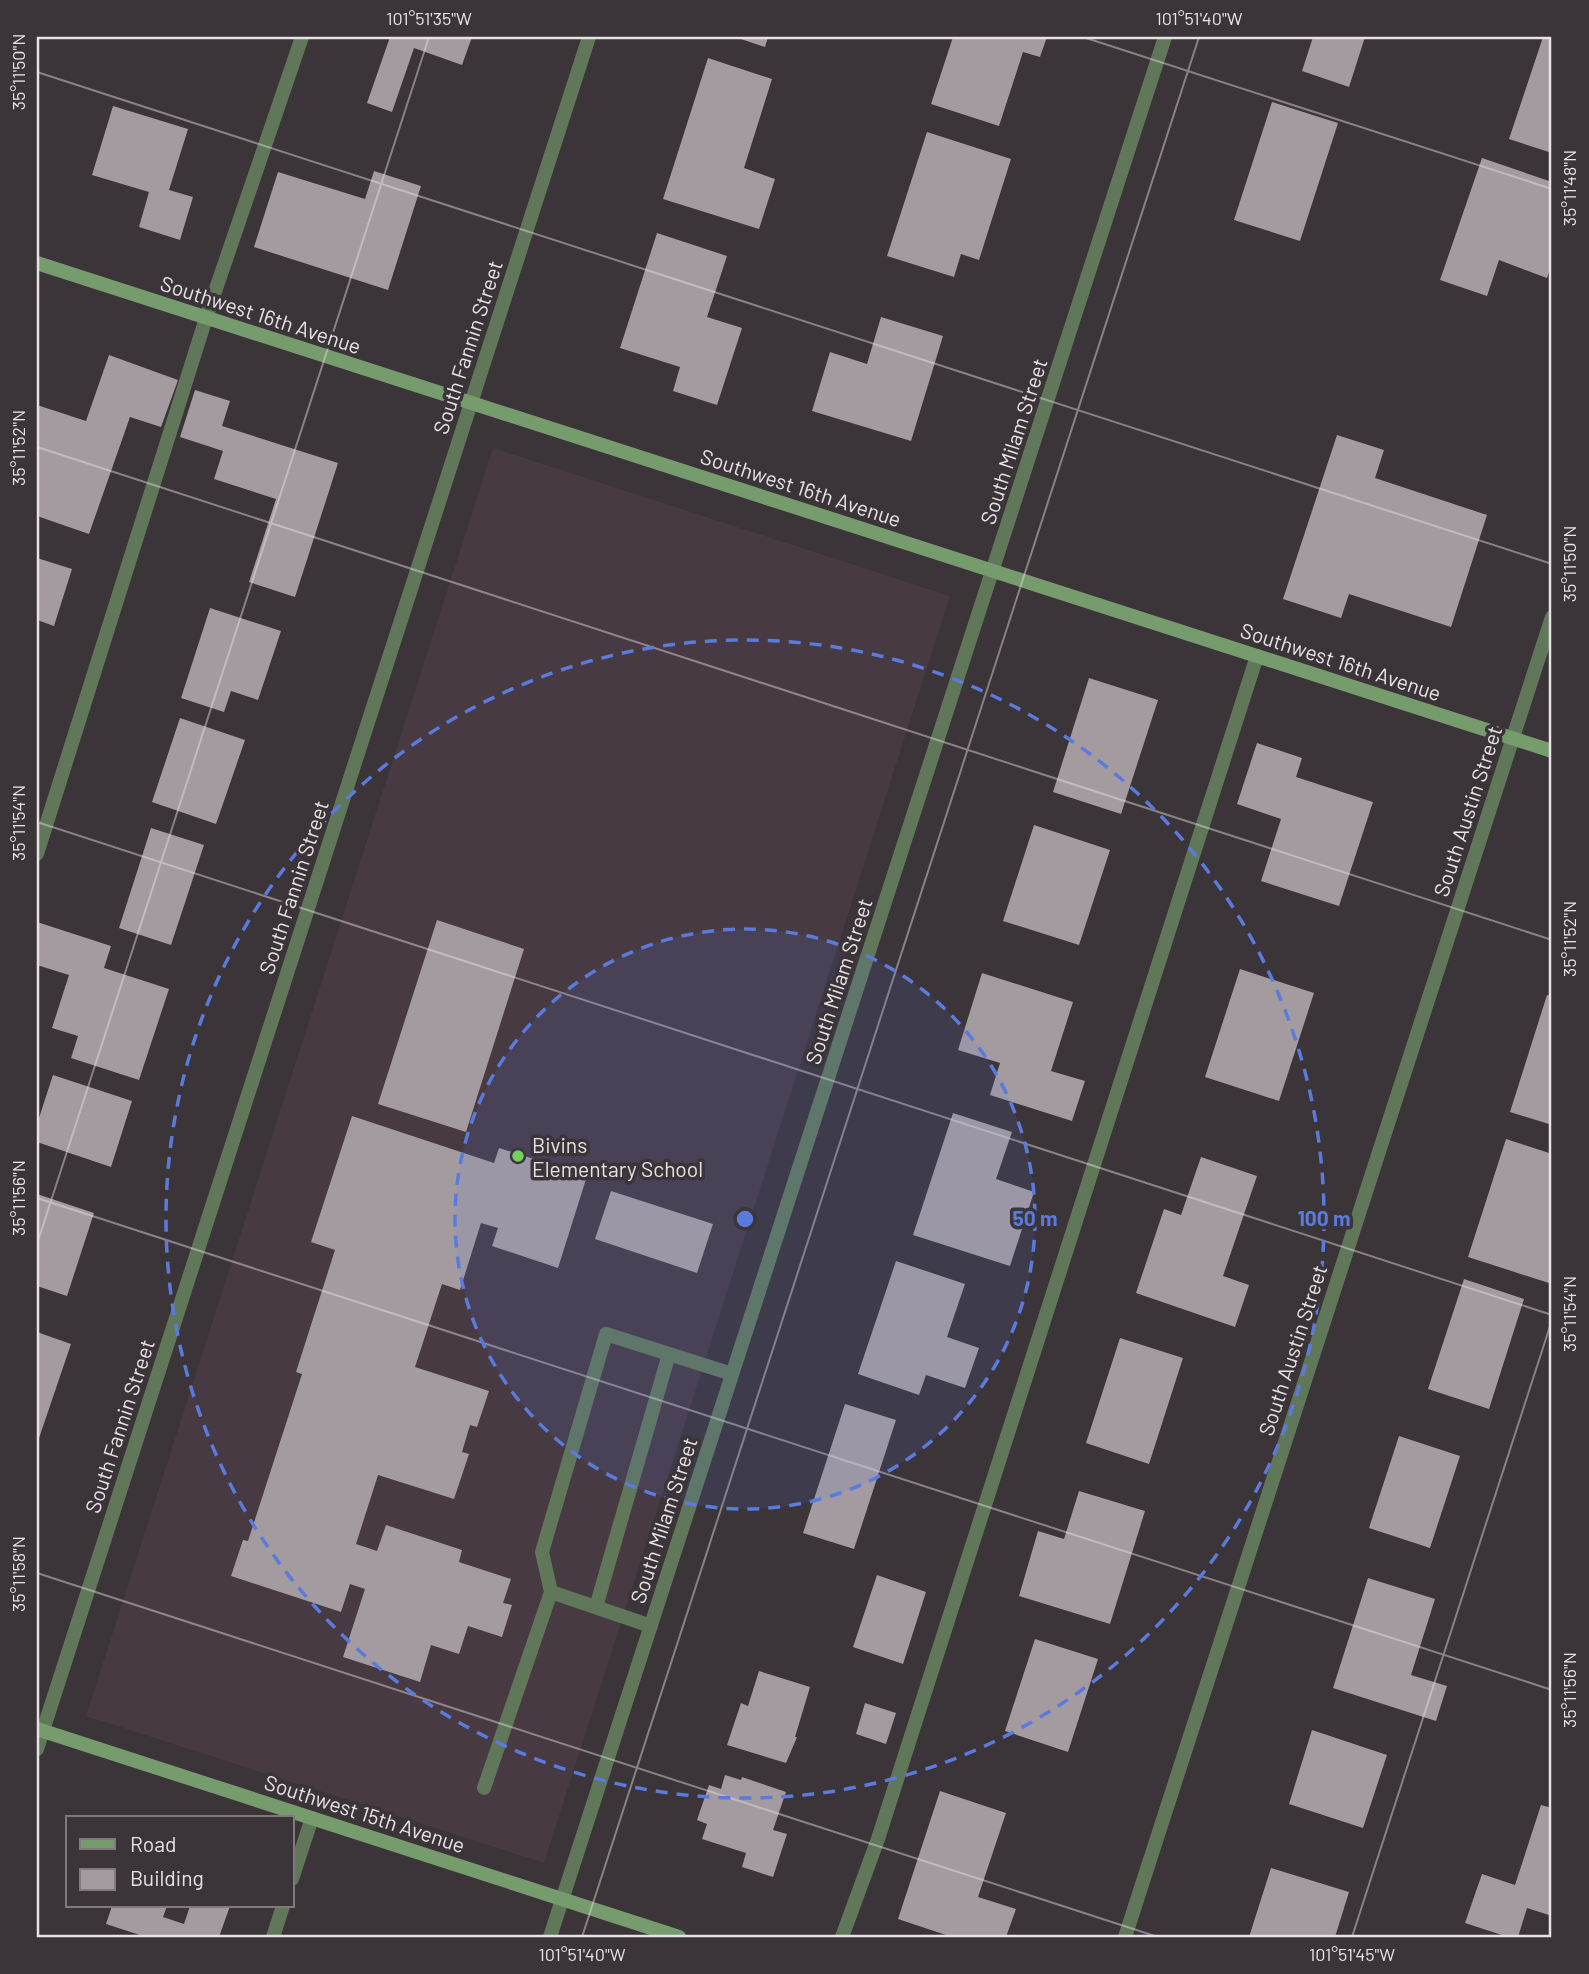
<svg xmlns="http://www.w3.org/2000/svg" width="1589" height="1974" viewBox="0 0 1589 1974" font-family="Barlow,sans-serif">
<rect width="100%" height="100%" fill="#3b3438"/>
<path fill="#473a42" d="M493,448L950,596L544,1863L86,1716Z"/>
<path fill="#a49ba0" d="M390,37H472L462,65L414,48L392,112L367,103Z
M735,37H768L765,47Z
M953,37H1047L1040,57L1023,52L999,126L931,104Z
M1313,37H1365L1349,87L1302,71Z
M1543,37H1552V153L1509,139Z
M708,58L772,79L744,168L775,179L759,229L663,199Z
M1272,102L1338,123L1300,241L1234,220Z
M113,106L188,129L169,190L193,197L180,240L139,227L149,192L92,175Z
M927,132L1011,159L979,260L961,254L954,277L887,256Z
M1482,158L1552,182V263L1547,278L1499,260L1487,296L1440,280Z
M374,171L421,186L388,290L254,247L278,172L365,199Z
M657,233L727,256L707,317L742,328L717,405L673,391L680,367L620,348Z
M881,317L943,336L911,441L812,411L830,352L867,364Z
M109,355L178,380L161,427L130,417L89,534L37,516V405L86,421Z
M195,390L230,401L222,426L338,463L295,597L249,582L276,499L214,479L223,451L180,437Z
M1337,435L1384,450L1375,478L1487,515L1451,627L1349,594L1341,618L1283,599Z
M37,558L72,569L54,626L37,620Z
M210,608L281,631L258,700L231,691L224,712L181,698Z
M1089,678L1158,700L1121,814L1053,792Z
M180,718L245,740L216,824L152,802Z
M1257,743L1302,758L1296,777L1373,802L1339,906L1261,881L1281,819L1237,804Z
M1034,825L1110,850L1079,945L1003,921Z
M151,828L204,845L171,945L119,928Z
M437,920L524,949L466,1132L378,1104Z
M37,922L111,946L104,968L169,989L139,1080L71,1058L78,1036L52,1028L69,975L37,965Z
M1240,969L1314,993L1279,1101L1205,1077Z
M982,973L1073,1002L1051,1071L1085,1081L1072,1121L990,1095L1000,1063L958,1050Z
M1547,995L1552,996V1125L1510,1112Z
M53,1075L132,1101L111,1167L37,1142V1124Z
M953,1113L1012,1132L996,1179L1034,1192L1010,1266L913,1235Z
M352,1116L494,1163L499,1148L587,1176L558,1268L492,1246L498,1228L481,1223L460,1290L442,1284L415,1367L489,1391L477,1427L470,1425L462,1452L469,1454L454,1499L378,1475L356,1544L377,1551L386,1525L462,1550L459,1562L511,1579L503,1603L512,1605L502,1637L468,1626L459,1654L431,1645L420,1682L343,1657L365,1589L350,1584L341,1612L231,1576L243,1540L248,1541L302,1374L296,1372L335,1250L311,1242Z
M1506,1139L1552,1154V1284L1468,1257Z
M1201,1157L1257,1176L1223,1276L1249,1285L1235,1327L1136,1293L1164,1209L1181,1215Z
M611,1191L713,1224L697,1273L595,1239Z
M37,1194L94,1213L67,1296L37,1286Z
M896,1261L965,1284L947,1337L979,1348L965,1388L926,1375L919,1395L858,1374Z
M1464,1279L1524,1299L1489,1409L1428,1389Z
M37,1332L71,1344L37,1444Z
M1120,1338L1183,1358L1149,1464L1086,1443Z
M845,1404L896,1420L854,1549L803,1533Z
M1399,1436L1460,1456L1430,1548L1369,1528Z
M1079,1491L1145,1511L1110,1624L1019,1596L1038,1531L1064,1539Z
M877,1575L926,1592L903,1664L853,1647Z
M1368,1578L1435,1599L1411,1675L1447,1686L1436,1721L1333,1688Z
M1035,1639L1098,1659L1068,1752L1005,1731Z
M759,1671L810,1687L795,1737H797L786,1763L727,1745L741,1703L748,1706Z
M865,1703L896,1713L886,1744L856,1734Z
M1312,1730L1387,1755L1363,1828L1289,1804Z
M725,1775L741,1780L742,1777L786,1792L773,1830L787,1834L773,1877L742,1867L746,1853L702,1839L707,1824L697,1820L709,1785L721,1789Z
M940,1791L1006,1813L978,1897L1016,1909L1006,1937H952L898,1919Z
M1541,1805L1552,1808V1916L1527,1908L1518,1937H1508L1465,1923L1482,1874L1515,1885Z
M1271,1868L1349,1892L1335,1937H1249Z
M112,1906H167L163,1917L184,1924L190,1906H230L219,1937H146L106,1924Z"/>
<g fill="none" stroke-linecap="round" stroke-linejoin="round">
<path stroke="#60775a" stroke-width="14" d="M37,854L206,318L302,37
M596,1607L669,1354
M651,1626L551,1592L542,1552L606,1334L732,1374
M484,1788L551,1592
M292,1879L312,1818
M273,1937L283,1906
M842,1937L878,1839L1257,656"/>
<path stroke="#60775a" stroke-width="14" d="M37,1749L589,37
M550,1937L1165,37
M1125,1937L1552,617"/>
<path stroke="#769b6d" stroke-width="14" d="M37,263L1552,751
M37,1729L679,1937"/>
</g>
<path fill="none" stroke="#e7e3e5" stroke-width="2" stroke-opacity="0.45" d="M1083,37L1552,189M37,72L1552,564M37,447L1552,940M37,822L1552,1315M37,1198L1552,1690M37,1244L429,37M37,1573L1158,1937M582,1937L1199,37M1352,1937L1552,1320"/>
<circle cx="745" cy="1219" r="290" fill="#5a7bdc" fill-opacity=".12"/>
<g fill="none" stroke="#5a7bdc" stroke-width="3.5" stroke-dasharray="12 9">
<circle cx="745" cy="1219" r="290"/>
<circle cx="745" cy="1219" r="579"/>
</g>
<circle fill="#73d25c" stroke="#3b3438" stroke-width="2.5" cx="518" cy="1156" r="7"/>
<g text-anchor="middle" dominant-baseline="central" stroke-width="7" stroke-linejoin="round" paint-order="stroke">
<g font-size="21" fill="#e7e3e5" stroke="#3b3438">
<text transform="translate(261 314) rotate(18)">Southwest 16th Avenue</text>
<text transform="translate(467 347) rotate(-72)">South Fannin Street</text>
<text transform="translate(1013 441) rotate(-72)">South Milam Street</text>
<text transform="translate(801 487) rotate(18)">Southwest 16th Avenue</text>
<text transform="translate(1341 661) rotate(18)">Southwest 16th Avenue</text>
<text transform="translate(1467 811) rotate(-72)">South Austin Street</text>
<text transform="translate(293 887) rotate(-72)">South Fannin Street</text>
<text transform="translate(838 981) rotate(-72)">South Milam Street</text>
<text transform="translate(1292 1350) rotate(-72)">South Austin Street</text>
<text transform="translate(119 1426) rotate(-72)">South Fannin Street</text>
<text transform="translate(663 1520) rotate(-72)">South Milam Street</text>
<text transform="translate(365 1813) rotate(18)">Southwest 15th Avenue</text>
</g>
<g font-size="21" fill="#e7e3e5" stroke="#3b3438" text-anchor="start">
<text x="532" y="1144">Bivins<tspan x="532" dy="24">Elementary School</tspan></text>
</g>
</g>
<circle cx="745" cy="1219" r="10" fill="#5a7bdc" stroke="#3b3438" stroke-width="3.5"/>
<g font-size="21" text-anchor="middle" font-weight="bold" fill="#5a7bdc" stroke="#3b3438" stroke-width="7" stroke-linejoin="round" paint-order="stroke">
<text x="1035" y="1226">50 m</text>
<text x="1324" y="1226">100 m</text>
</g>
<rect width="1589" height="1974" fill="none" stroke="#3b3438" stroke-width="77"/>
<rect x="66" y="1816" width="228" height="91" fill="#3b3438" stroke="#807a7d" stroke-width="2"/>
<rect x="80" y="1839" width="35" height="10" fill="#769b6d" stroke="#807a7d" stroke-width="2"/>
<text x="130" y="1852" font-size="21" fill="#e7e3e5">Road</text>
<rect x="80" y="1869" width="35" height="21" fill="#a49ba0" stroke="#807a7d" stroke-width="2"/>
<text x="130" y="1886" font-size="21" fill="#e7e3e5">Building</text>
<rect x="38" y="38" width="1512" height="1898" fill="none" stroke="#e7e3e5" stroke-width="2.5"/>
<g font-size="18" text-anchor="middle" fill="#e7e3e5">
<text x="429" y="25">101°51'35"W</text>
<text x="1199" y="25">101°51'40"W</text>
<text transform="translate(19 72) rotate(-90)" y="6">35°11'50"N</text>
<text transform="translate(1570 188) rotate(-90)" y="6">35°11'48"N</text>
<text transform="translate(19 448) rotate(-90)" y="6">35°11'52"N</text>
<text transform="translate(1570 564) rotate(-90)" y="6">35°11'50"N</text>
<text transform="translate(19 823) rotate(-90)" y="6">35°11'54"N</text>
<text transform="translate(1570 939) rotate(-90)" y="6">35°11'52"N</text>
<text transform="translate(19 1198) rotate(-90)" y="6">35°11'56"N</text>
<text transform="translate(1570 1314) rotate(-90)" y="6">35°11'54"N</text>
<text transform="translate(19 1574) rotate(-90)" y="6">35°11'58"N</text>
<text transform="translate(1570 1690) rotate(-90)" y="6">35°11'56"N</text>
<text x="582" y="1961">101°51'40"W</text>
<text x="1352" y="1961">101°51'45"W</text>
</g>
</svg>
